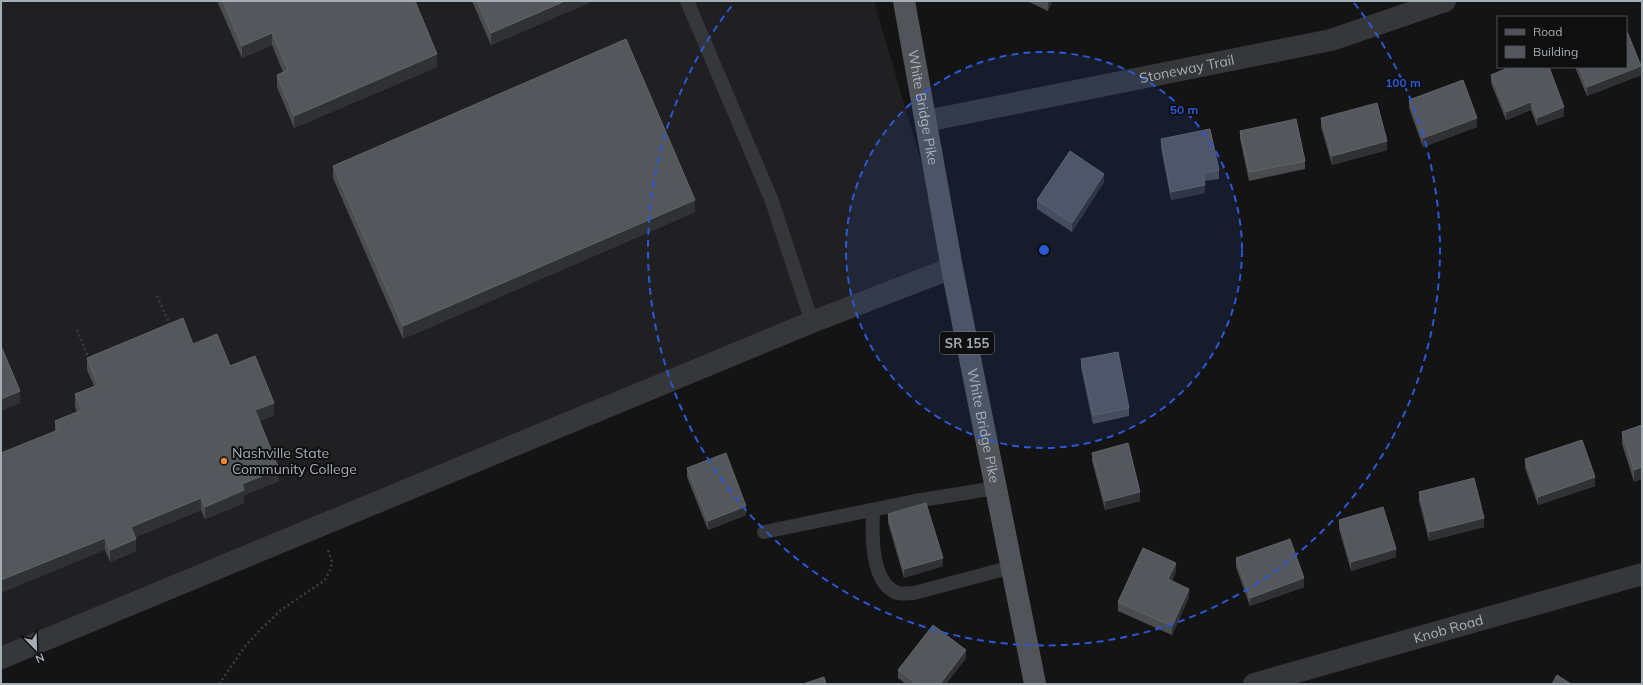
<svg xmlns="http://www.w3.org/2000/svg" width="1643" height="685" viewBox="0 0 1643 685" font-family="Mulish,sans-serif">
<rect width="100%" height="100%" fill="#141415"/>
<path fill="#202022" d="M1,1H874L952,268L1,655Z"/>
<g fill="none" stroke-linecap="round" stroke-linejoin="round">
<path stroke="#3b3e41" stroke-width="2.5" stroke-dasharray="2 3" stroke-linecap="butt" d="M157,296L171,327
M77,330L89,359
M219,684L246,645L262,628L281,610L325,580L331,568L332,562L328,550"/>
<path stroke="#35373a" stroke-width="14" d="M687,1L772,201L812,322
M873,510C872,533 870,584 898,593C902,594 909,593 914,593L1012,567
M764,532L915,501L996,488"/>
<g stroke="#35373a" stroke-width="22">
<path id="s1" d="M926,121L1331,40L1445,1"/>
<path d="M1,658L812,322L952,268"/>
<path id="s2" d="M1254,684L1642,574"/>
</g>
<path stroke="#515459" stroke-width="22" id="s3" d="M904,1L952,268L1035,684"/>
</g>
<path fill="#4a4c50" d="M217,1H415L437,67L294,128L277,87V75L283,72L272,45L242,58Z
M472,1H593L491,45Z
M1027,1H1052L1048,11Z
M1575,67H1626L1641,75L1587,96Z
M1491,75L1564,116L1537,126L1531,110L1506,120L1491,83Z
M1409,100L1477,127L1423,147L1409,108Z
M1321,118L1387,150L1332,165L1321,127Z
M1240,131L1305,161V169L1249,181L1240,139Z
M1161,139L1219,170V179L1204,181L1205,193L1171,200L1161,148Z
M333,166L695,212L403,339L333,178Z
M1104,182L1072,232L1037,209V200Z
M193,344L230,366L274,415L260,421L279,481L244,495V503L205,519L201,510L136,537V551L110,562L55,431V421L77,412L75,407V394L94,386L87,370V358Z
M1081,359L1129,408V416L1093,424L1081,368Z
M1642,425V479L1634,482L1622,444V432Z
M1092,453L1140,501L1105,510L1092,461Z
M1525,459L1595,486L1538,505L1525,468Z
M687,468L746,515L708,530L687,477Z
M1419,492L1484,527L1429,541L1419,501Z
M888,514L943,566L904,578L888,523Z
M1339,520L1396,557L1351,571L1339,529Z
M1236,558L1304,587L1250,606L1236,567Z
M1176,571L1172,581L1189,597L1172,635L1118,611V602Z
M966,658L946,684H906L898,678V670Z"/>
<path fill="#303134" d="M565,1H593L491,45V33Z
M1048,1H1052L1048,11Z
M272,33V45L242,58V46Z
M437,54V67L294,128V116Z
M1641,66V75L1587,96V87Z
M1531,102V110L1506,120V112Z
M1564,107V116L1537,126V118Z
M1477,118V127L1423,147V138Z
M1387,141V150L1332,165V156Z
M1104,174V182L1072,232V223Z
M1205,185V193L1171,200V192Z
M695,200V212L403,339V326Z
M20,391V403L1,411V399Z
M274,403V415L255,423V410Z
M1642,467V479L1634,482V470Z
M279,469V481L244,495V503L205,519V507L242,484Z
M1595,477V486L1538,505V497Z
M1140,492V501L1105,510V501Z
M201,498V510L131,539V527Z
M746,506V515L708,530V521Z
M1484,518V527L1429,541V532Z
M105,538V550L1,593V580Z
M136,539V551L110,562V550Z
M1396,549V557L1351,571V562Z
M943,558V566L904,578V569Z
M1176,563V571L1168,588V579Z
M1304,578V587L1250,606V598Z
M1189,589V597L1172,635V626Z
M966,650V658L946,684H940Z"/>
<path fill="#54575b" stroke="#616469" d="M223,1H415L437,54L294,116L277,75L288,70L272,33L242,46Z
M477,1H565L491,33Z
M1626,29L1641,66L1587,87L1579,67H1626Z
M626,39L695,200L403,326L333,166Z
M1510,67H1549L1564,107L1537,118L1531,102L1506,112L1491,75Z
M1463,80L1477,118L1423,138L1409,100Z
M1377,103L1387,141L1332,156L1321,118Z
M1296,119L1305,161L1249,172L1240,131Z
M1210,129L1219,170L1203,173L1205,185L1171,192L1161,139Z
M1070,151L1104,174L1072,223L1037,200Z
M183,318L193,344L217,334L230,366L255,356L274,403L255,410L279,469L242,484L244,490L205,507L201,498L131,527L136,539L110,550L105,538L1,580V453L58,430L55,421L82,410L75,394L98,385L87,358Z
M1,346L20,391L1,399Z
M1118,352L1129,408L1093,415L1081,359Z
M1642,425V467L1634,470L1622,432Z
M1582,440L1595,477L1538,497L1525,459Z
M1128,443L1140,492L1105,501L1092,453Z
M726,453L746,506L708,521L687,468Z
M1474,478L1484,518L1429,532L1419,492Z
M926,503L943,558L904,569L888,514Z
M1383,507L1396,549L1351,562L1339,520Z
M1290,539L1304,578L1250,598L1236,558Z
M1143,548L1176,563L1168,579L1189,589L1172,626L1118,602Z
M933,625L966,650L940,684H917L898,670Z
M1557,675L1571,684H1552Z
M824,677L826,684H803Z"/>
<circle cx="1044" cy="250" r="198" fill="#2b58d4" fill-opacity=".12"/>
<g fill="none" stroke="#2b58d4" stroke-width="2" stroke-dasharray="7 5">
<circle cx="1044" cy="250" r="198"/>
<path d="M1354 3A396 396 0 1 1 734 3"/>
</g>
<circle fill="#ee8533" stroke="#0f0f10" stroke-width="1.5" cx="224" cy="461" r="4"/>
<g text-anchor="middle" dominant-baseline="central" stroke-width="4" stroke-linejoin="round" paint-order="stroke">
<rect fill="#0f0f10" stroke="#797e84" stroke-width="1" x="940" y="332" width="54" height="22" rx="3"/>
<g font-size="13" font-weight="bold" fill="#a6aeb5">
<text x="967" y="343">SR 155</text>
</g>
<g font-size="14" fill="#a6aeb5" stroke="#0f0f10">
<text stroke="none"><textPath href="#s1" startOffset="266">Stoneway Trail</textPath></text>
<text stroke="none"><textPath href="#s3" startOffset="108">White Bridge Pike</textPath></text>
<text stroke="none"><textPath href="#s3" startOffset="432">White Bridge Pike</textPath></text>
<text stroke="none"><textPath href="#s2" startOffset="202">Knob Road</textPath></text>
</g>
<g font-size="14" fill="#a6aeb5" stroke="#0f0f10" text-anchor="start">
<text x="232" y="453">Nashville State<tspan x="232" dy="16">Community College</tspan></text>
</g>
</g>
<circle cx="1044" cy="250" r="6" fill="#2b58d4" stroke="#0f0f10" stroke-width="2"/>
<g font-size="12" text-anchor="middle" font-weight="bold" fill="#2b58d4" stroke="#0f0f10" stroke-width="4" stroke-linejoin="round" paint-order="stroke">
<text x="1403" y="87">100 m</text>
<text x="1184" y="114">50 m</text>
</g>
<rect width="1643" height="685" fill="none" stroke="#a6aeb5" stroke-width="4"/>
<rect x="1497" y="16" width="130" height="52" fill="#0f0f10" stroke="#4b4f52"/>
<rect x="1505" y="29" width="20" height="6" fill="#515459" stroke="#4b4f52"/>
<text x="1533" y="36" font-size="12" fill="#a6aeb5">Road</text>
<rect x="1505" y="46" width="20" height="12" fill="#54575b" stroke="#4b4f52"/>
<text x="1533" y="56" font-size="12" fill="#a6aeb5">Building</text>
<g transform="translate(36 649) rotate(157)" stroke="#0f0f10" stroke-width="3" paint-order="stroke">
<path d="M0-3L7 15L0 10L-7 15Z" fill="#a6aeb5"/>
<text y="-6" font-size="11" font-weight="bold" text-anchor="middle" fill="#a6aeb5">N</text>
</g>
</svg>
